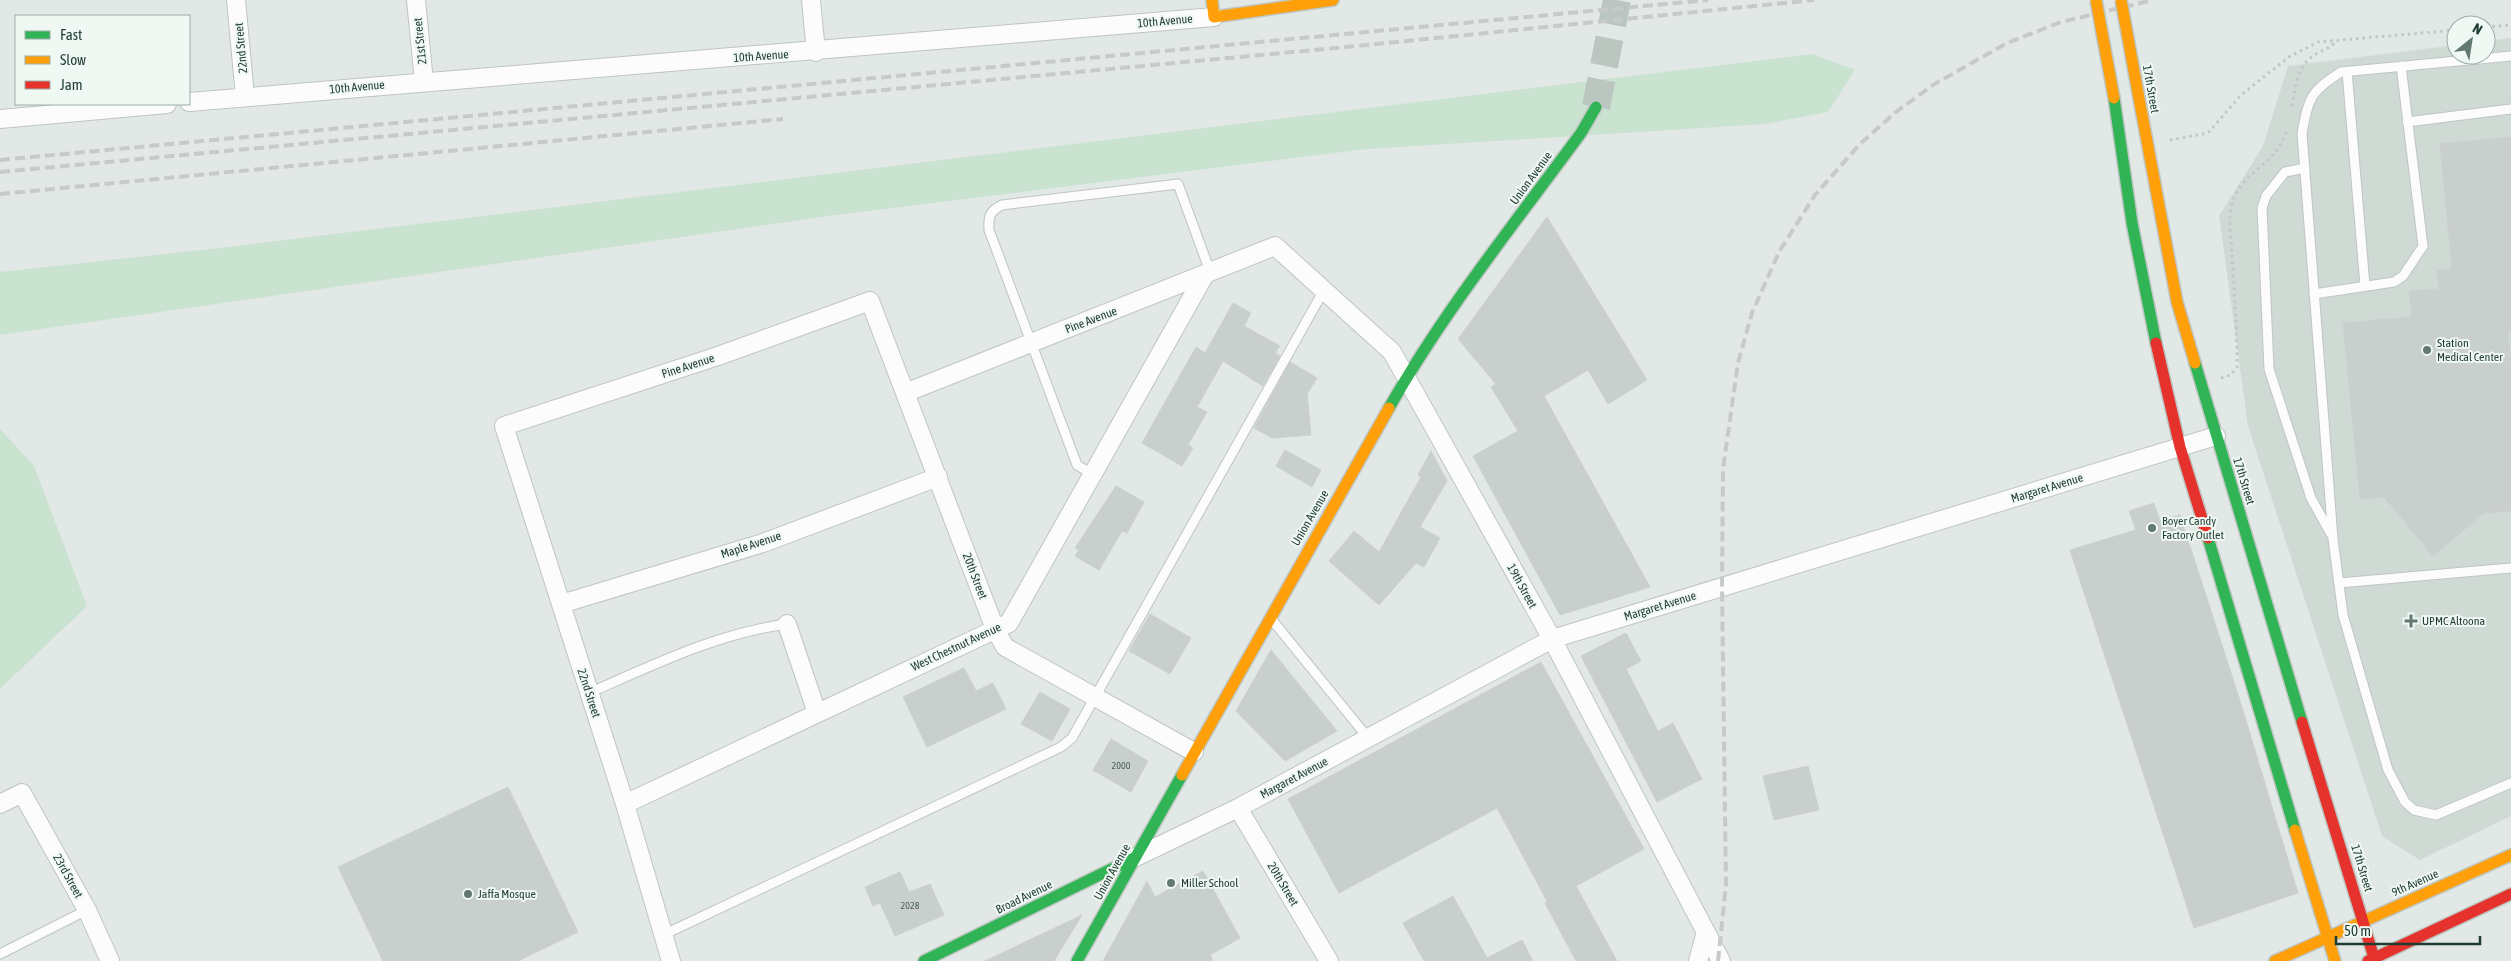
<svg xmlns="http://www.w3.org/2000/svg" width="2511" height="961" viewBox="0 0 2511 961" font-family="'Asap Condensed',sans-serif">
<rect width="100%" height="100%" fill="#e2e8e5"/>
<path fill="#cfdad5" d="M2511,38V816L2420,860L2382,836L2248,426L2219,216L2263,146L2288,66L2456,45V55H2486V41Z"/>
<path fill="#cae2d0" d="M1812,54L1855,70L1828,112L1765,124L1367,149L828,216L0,335V272L220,248Z
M0,429L34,466L87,606L0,689Z"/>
<path fill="#c9cfcc" stroke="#cbd1ce" d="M2511,137V332H2508L2511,368V511L2484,513L2433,556L2384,497L2360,499L2343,323L2412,317L2409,291L2439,289L2437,271L2452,269L2440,144Z
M1547,217L1647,380L1608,404L1588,370L1544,396L1650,587L1560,615L1473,456L1518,431L1491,387L1496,384L1458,339Z
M1233,303L1251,313L1244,326L1280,346L1275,353L1280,356L1263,386L1223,361L1197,407L1207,412L1188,445L1193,448L1182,466L1142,443L1196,347L1205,353Z
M1290,362L1317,378L1307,394L1311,435L1272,438L1254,428Z
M1285,450L1321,470L1312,487L1276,466Z
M1431,451L1447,481L1420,527L1440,538L1424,567L1416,563L1379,605L1329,561L1354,531L1379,552L1421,477L1418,475Z
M1116,486L1144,502L1127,533L1122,531L1099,570L1075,556L1079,550L1075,548Z
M2154,503L2160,521L2180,515L2241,704L2298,893L2194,928L2070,550L2136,530L2129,511Z
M1150,614L1191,638L1170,674L1129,651Z
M1626,633L1641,661L1626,669L1658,731L1673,723L1702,779L1657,802L1581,656Z
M1271,650L1337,731L1285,761L1236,711Z
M1541,662L1644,849L1576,886L1617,961H1576L1545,903L1547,901L1497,808L1339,893L1288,799Z
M964,668L976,691L993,683L1006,709L927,747L903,697Z
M1040,692L1070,709L1052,741L1021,724Z
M1111,739L1148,761L1131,792L1093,770Z
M1808,766L1819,810L1774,820L1763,776Z
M508,787L578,932L518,961H383L338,867Z
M1203,871L1240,938L1210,955L1213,961H1103L1147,881L1155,897Z
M900,872L909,892L930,884L944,915L895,936L880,903L873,906L865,887Z
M1453,896L1487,958L1522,940L1533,961H1424L1403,923Z
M1082,915L1054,961H985Z"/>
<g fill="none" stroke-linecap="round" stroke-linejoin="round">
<path stroke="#bbc6c1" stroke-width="28" stroke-dasharray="28 14" stroke-linecap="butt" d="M1596,107L1617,0"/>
<defs>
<path id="lane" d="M2511,56L2341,72C2310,92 2309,97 2302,133L2333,539L2343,615L2388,770L2405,802L2414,810L2436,815L2511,783
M2347,71L2365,286
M2407,122L2511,109
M2305,168L2285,172L2266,196L2262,208L2269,369L2311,498L2331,534
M2314,294L2394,282L2403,276L2423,246L2401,66
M1092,474L1077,465L989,230C988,216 990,211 1002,205L1178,184L1208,266L1205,273
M2339,583L2511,568
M1273,621L1369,739
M589,693C653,665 718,633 787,624
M663,935L1061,747L1072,738L1324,290
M0,954L87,910"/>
<path id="street" d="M236,0L245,97
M416,0L424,82
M811,0L816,52
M189,102L1214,17
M0,119L167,104
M905,393L1275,246L1392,352L1552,639L1721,961
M561,604L763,543L938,477
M787,624L817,713
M0,804L22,793L87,910L110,961
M625,804L1009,623L1204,276
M1238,808L1329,961
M1136,857L1238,808L1552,639L2216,436
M671,961L625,804L504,426L718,356L870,301L995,629L1005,647L1194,752
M1698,961L1706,932"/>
<path id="fast" d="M2114,98L2132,223L2156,343
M2195,363L2302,722
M1389,408C1444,311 1515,223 1581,133L1596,107
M2208,538L2295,830
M924,961L1136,857
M1077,961L1182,775"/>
<path id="slow" d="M1212,0L1214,17L1333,0
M2138,93L2177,302L2195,363
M1182,775L1389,408
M2295,830L2335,961
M2275,961L2511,855"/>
<path id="jam" d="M2156,343L2180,447L2208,538
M2302,722L2375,961
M2368,961L2511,894"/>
</defs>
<use href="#lane" stroke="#bfc5c2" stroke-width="11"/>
<use href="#street" stroke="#bfc5c2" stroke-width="20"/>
<use href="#fast" stroke="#bec6c2" stroke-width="14"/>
<use href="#slow" stroke="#bec6c2" stroke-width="14"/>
<use href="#jam" stroke="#bec6c2" stroke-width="14"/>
<path stroke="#bfc8c5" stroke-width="3" stroke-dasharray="2.5 4" stroke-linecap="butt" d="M2486,27L2511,25
M2292,106C2295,90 2297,66 2313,56C2321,50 2330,49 2336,41
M2170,140L2208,133L2241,95L2289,57L2318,42L2456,30
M2221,378L2231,375L2237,367C2237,329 2234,290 2232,252C2231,235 2227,214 2234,198C2245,170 2275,166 2287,130"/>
<use href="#lane" stroke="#fbfcfb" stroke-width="9"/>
<use href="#street" stroke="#fbfcfb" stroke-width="18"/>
<use href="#fast" stroke="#30b455" stroke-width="11"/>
<use href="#slow" stroke="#ff9f0a" stroke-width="11"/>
<use href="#jam" stroke="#e5322d" stroke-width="11"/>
<path stroke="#c6cac9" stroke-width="4" stroke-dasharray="10 5" stroke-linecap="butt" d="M0,160L1708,0
M0,172L1336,48L1814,0
M0,194L783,119
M1718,961L1726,885L1722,587L1723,469L1738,363L1752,313L1779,252L1815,195L1860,144L1896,112L1933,85L2007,43L2061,22L2153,0"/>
<defs>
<path id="slow-bridge" d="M2096,0L2114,98
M2121,0L2138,93"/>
</defs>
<use href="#slow-bridge" stroke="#bbc5c1" stroke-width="14" stroke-linecap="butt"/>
<use href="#slow-bridge" stroke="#ff9f0a" stroke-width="11"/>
</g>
<g fill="#637871" stroke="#f0f8f3" stroke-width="2">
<circle cx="2427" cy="350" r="5"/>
<circle cx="2152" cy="528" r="5"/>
<path d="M2408.5 613.5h5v5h5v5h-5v5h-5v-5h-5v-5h5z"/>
<circle cx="1171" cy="883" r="5"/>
<circle cx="468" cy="894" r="5"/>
</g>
<g text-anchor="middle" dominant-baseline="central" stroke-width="4" stroke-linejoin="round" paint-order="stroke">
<g font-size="10" fill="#4a6259">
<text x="1121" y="765">2000</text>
<text x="910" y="905">2028</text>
</g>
<g font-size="12" fill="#1f3c32" stroke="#f0f8f3">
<text transform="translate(1165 21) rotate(-5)">10th Avenue</text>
<text transform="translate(420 41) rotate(-96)">21st Street</text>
<text transform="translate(241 48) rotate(-95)">22nd Street</text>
<text transform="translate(761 56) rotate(-4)">10th Avenue</text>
<text transform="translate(357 87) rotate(-5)">10th Avenue</text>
<text transform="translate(2151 89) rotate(80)">17th Street</text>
<text transform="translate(1531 178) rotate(-54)">Union Avenue</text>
<text transform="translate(1091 320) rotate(-21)">Pine Avenue</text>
<text transform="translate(688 366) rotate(-18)">Pine Avenue</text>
<text transform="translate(2244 481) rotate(73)">17th Street</text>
<text transform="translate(2047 488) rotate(-17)">Margaret Avenue</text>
<text transform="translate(1310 518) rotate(-60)">Union Avenue</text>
<text transform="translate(751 545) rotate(-18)">Maple Avenue</text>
<text transform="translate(975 576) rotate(69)">20th Street</text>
<text transform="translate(1522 586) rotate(61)">19th Street</text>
<text transform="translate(1660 606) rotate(-17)">Margaret Avenue</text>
<text transform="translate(956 647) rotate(-25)">West Chestnut Avenue</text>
<text transform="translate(589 693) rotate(72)">22nd Street</text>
<text transform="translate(1294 778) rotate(-28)">Margaret Avenue</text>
<text transform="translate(2362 868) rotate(73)">17th Street</text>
<text transform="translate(1112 872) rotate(-61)">Union Avenue</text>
<text transform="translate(68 876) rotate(61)">23rd Street</text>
<text transform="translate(2415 883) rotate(-24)">9th Avenue</text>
<text transform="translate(1283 884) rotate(59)">20th Street</text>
<text transform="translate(1024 897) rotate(-26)">Broad Avenue</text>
</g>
<g font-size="12" fill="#1f3c32" stroke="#f0f8f3" text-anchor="start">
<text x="2437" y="343">Station<tspan x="2437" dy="14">Medical Center</tspan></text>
<text x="2162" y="521">Boyer Candy<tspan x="2162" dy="14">Factory Outlet</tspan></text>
<text x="2422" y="621">UPMC Altoona</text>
<text x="1181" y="883">Miller School</text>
<text x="478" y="894">Jaffa Mosque</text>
</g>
</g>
<rect x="15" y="15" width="175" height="90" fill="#f0f8f3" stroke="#9cada6"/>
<rect x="25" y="31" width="25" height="8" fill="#30b455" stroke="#9cada6"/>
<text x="60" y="40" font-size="15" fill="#1f3c32">Fast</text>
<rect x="25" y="56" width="25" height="8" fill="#ff9f0a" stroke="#9cada6"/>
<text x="60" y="65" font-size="15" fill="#1f3c32">Slow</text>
<rect x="25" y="81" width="25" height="8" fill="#e5322d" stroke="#9cada6"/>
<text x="60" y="90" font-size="15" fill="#1f3c32">Jam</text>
<g transform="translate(2471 40) rotate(30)"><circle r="24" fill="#f0f8f3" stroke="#9cada6"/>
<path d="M0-4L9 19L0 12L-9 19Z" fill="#637871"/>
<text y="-8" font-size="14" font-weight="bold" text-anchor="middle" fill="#1f3c32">N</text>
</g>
<path d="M2336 936v8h144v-8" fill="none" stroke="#1f3c32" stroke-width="2.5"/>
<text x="2344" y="936" font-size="15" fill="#1f3c32" stroke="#f0f8f3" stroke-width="4" paint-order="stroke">50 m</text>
</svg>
